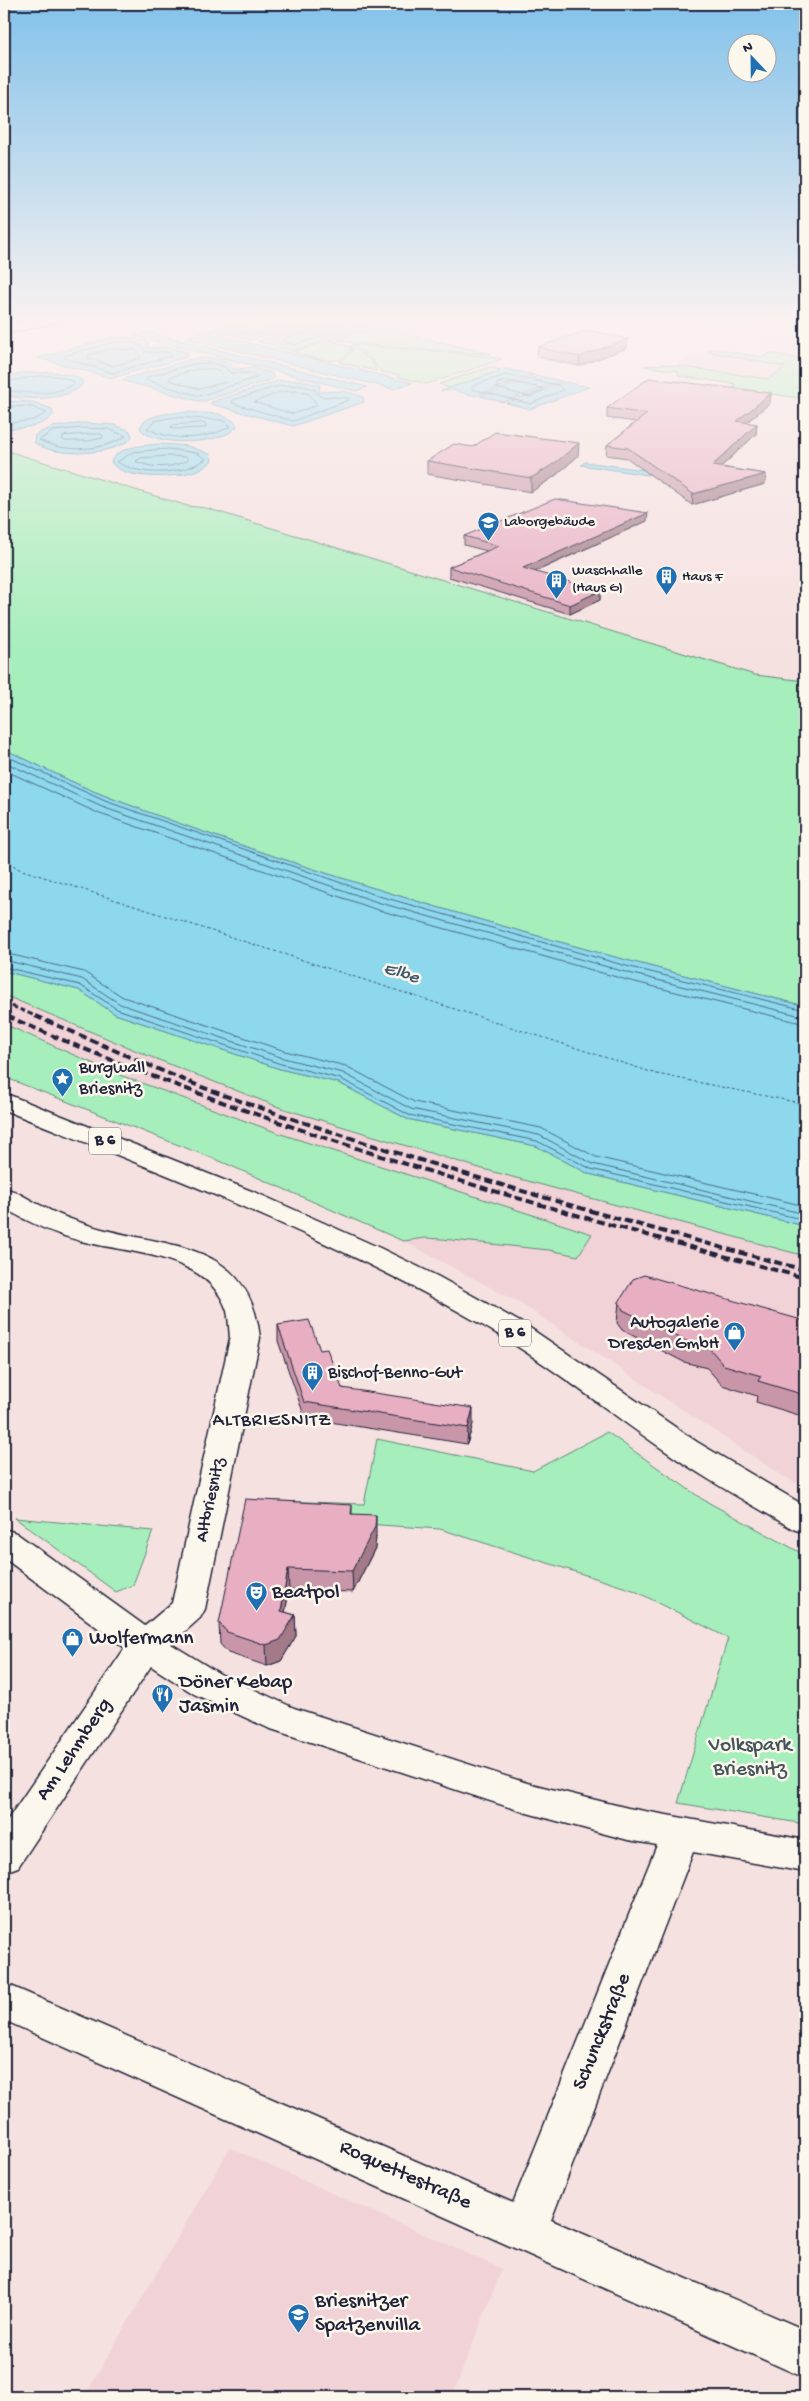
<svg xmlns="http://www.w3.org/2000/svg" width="809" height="2401" font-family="'Gochi Hand',sans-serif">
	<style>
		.built { fill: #f1d2d7 }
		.green { fill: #a6eebb; stroke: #64887b }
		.water { fill: #8dd8ed; stroke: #628fa6 }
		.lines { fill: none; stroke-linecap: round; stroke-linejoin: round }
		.shore { stroke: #4d6b82; stroke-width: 1 }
		.ferry { stroke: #425970; stroke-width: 1; stroke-dasharray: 3 2.5; stroke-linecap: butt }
		.minor-casing { stroke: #22223b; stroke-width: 3 }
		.major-casing { stroke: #22223b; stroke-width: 3 }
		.highway-casing { stroke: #22223b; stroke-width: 3 }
		.minor { fill: #fbf7ec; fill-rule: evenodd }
		.major { fill: #fbf7ec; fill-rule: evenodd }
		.highway { fill: #fbf7ec; fill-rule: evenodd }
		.rail-far1 { stroke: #22223b; stroke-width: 3; stroke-dasharray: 5.5 3; stroke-linecap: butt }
		.rail { stroke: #22223b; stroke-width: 4; stroke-dasharray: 8 4; stroke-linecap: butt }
		.wall { fill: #c896a8; stroke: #22223b }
		.shaded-wall { fill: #a27a88; stroke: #22223b }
		.building { fill: #e8afc3; stroke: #22223b }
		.labels { text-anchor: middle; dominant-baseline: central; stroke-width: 5; stroke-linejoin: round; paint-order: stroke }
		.far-poi-label { font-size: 15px; fill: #22223b; stroke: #fbf7ec; text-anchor: start }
		.shield { fill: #fbf7ec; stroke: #636270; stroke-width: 1 }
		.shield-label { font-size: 16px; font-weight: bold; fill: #22223b }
		.poi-label { font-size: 18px; fill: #22223b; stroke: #fbf7ec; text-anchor: start }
		.street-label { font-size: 18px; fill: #22223b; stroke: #fbf7ec }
		.water-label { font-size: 19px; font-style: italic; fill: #425970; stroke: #fbf7ec }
		.neighbourhood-label { font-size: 19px; letter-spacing: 1px; fill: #22223b; stroke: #fbf7ec }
		.near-poi-label { font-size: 21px; fill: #22223b; stroke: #fbf7ec; text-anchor: start }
		.near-park-label { font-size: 21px; fill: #43555b; stroke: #fbf7ec }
		.near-street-label { font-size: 21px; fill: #22223b; stroke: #fbf7ec }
	</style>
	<rect width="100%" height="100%" fill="#f5e1e0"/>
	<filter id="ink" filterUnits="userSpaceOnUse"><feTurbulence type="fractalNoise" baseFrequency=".02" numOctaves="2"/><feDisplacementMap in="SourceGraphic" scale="10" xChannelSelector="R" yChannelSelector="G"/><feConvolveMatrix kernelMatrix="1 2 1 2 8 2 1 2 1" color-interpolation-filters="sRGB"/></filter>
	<g filter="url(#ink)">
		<g class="built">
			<polygon points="633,317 805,317 805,354 694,332"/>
			<polygon points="707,351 785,366 769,379 676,366 688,357"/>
			<polygon points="4,995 151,1057 281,1108 483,1169 805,1256 805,1487 783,1476 520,1303 403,1241 425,1238 442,1239 549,1250 577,1256 591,1234 281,1134 117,1074 4,1024"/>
			<polygon points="230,2148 502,2269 452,2397 84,2397"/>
		</g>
		<g class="green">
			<polygon points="373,328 388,330 491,354 387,347 337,340"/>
			<path d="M330 340 350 347C349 371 309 356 296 353L299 352 296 351Z"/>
			<path d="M352 344C402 351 452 350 502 359L443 379H436L437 381 427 384 398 377 400 375 381 372 369 356Z"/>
			<polygon points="350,345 373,362 376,371 339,362 352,351"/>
			<polygon points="713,349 762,357 770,353 805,360 805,399 734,388 735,384 679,376 678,371 644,366 663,364 769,379 785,367 707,351"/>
			<polygon points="490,367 501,370 449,388 439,384"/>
			<path d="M4 450 188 506 206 508 755 675 805 681V1006C570 947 335 884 108 797 72 783 38 765 4 749Z"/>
			<polygon points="4,971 79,990 115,1014 280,1069 339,1083 407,1119 536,1146 589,1174 805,1226 805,1256 483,1169 281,1108 151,1057 4,995"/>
			<polygon points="4,1024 117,1074 281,1134 592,1234 578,1256 549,1250 442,1239 425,1238 403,1241 222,1162 4,1077"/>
			<polygon points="607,1432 702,1499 805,1555 805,1824 678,1803 728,1638 633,1590 440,1529 245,1516 248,1500 364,1504 377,1439 533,1471"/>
			<polygon points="15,1518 153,1531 133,1585 116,1592"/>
		</g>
		<g class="water">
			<polygon points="255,317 324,317 366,327 362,330 293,351 257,341 327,320 322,318 251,340 215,331 209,333 412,383 393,389 185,338"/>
			<polygon points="147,332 367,387 356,391 135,336"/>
			<polygon points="130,337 148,342 148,348 168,347 187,352 187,357 112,378 38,358 110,338"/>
			<polygon points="212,358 231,363 231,369 253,368 272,373 273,379 205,401 198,401 124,381 124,379 192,359"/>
			<polygon points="506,369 534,375 475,396 452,390 441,391"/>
			<path d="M52 372 72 375 81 379 83 384C66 402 26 400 4 395V377L23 373Z"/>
			<polygon points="538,376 562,381 503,402 480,396"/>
			<polygon points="299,380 320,385 319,392 342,391 362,396 364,402 293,426 211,404 211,402 278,381"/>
			<polygon points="565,382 589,387 530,409 506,403"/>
			<path d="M4 401 33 402 52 409 53 415C42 428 20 428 4 429Z"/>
			<path d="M187 412 219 414 234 421 237 426C225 445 152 448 140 428 145 413 174 413 187 412Z"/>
			<path d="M83 423 115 425 130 431 132 437C117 456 51 458 34 442L35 435 52 427Z"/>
			<path d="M161 444 188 446 210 454 212 460C200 480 123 483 111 462 117 446 146 445 161 444Z"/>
			<polygon points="585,462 652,471 648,475 581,465"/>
			<path d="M4 749C38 765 72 783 108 797 335 884 570 947 805 1006V1226L589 1174 536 1146 407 1119 339 1083 280 1069 115 1014 79 990 4 971Z"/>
		</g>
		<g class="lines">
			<g class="shore">
				<polyline points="252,317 250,323 238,327 237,331 251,335 310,317"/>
				<polygon points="332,323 342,326 343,330 294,345 283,342 284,339"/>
				<polygon points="129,342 142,346 147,352 168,352 171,356 113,373 64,358 66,355 111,343"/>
				<polygon points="112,349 136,350 141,358 113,366 88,358 89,355"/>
				<polygon points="211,363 225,367 230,373 252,373 258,377 199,396 146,380 147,377 193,364"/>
				<polygon points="211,369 220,372 226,382 199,389 169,380 170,377 194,370"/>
				<polygon points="506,375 558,385 563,390 530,404 472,389 473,386"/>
				<polygon points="506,381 542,388 543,391 530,397 496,388 497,384"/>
				<path d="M4 382C26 379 55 369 75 383 55 397 27 393 4 390"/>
				<polygon points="298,385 314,389 319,396 348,398 349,400 293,421 232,403 233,400 279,386"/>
				<polygon points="298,391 309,394 317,405 293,414 254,402 280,392"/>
				<polyline points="4,406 32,407 47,413 33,420 4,424"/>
				<path d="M175 417 222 420 231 426C208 440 170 442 147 428L155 421Z"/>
				<polygon points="201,423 206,424 206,428 173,429 171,427 173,425"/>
				<path d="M83 428 108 429 126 436C103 451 64 453 39 440L53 431Z"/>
				<polygon points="90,434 102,434 103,438 88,441 64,441 62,439 64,436"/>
				<path d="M168 449 197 453 206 459C182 475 142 477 117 462L133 452Z"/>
				<path d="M168 456 186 457 188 460C173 468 151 469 136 461L141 458Z"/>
				<polyline points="4,755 105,801 379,896 630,967 805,1010"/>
				<polyline points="4,762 102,807 377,902 629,973 805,1017"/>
				<polyline points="4,770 100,814 375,909 627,980 805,1024"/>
				<polyline points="4,953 84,972 123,997 285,1051 346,1066 414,1102 541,1128 596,1157 805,1206"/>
				<polyline points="4,960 82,979 120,1004 283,1058 343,1073 411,1109 539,1135 593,1164 805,1214"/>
				<polyline points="4,967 80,985 117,1009 281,1064 341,1079 409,1115 537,1141 591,1169 805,1220"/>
			</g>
			<polyline class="ferry" points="4,859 19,869 657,1074 805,1104"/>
			<defs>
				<path id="minor" d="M4 1188C18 1191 29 1200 42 1206 56 1214 72 1220 88 1225 161 1249 249 1236 260 1338L205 1609 200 1618 171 1644 220 1674 294 1708 527 1783 628 1808 805 1840V1872L693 1852 551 2220 805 2330V2378L4 2020V1983L513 2203 657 1845 628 1840 527 1813 268 1728 194 1694 151 1666 18 1867 4 1872V1825L125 1648 4 1558V1529L16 1533 145 1626 172 1603 230 1338C229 1329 229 1320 227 1311 208 1253 130 1254 81 1241 54 1234 28 1222 4 1208Z"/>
				<path id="major" d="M4 1093 259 1194 380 1248 439 1277 527 1326 697 1442 805 1506V1533L793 1529C753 1505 712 1483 674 1457 608 1412 546 1361 477 1322 327 1235 164 1174 4 1110Z"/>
				<polygon id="highway" points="45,317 67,317 65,320 4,334 4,326"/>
			</defs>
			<use href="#minor" class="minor-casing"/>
			<use href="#major" class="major-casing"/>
			<use href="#highway" class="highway-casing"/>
			<use href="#minor" class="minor"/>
			<use href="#major" class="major"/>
			<use href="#highway" class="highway"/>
			<g class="rail-far1">
				<polyline points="4,1003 38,1017"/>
				<polyline points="4,1015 9,1017"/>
			</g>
			<g class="rail">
				<path d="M7 1016C265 1130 533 1205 805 1278"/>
				<path d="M35 1016C98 1042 160 1072 223 1095 414 1162 610 1218 805 1270"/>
			</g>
		</g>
		<g class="wall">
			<polygon points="538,347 627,348 579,366 537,357"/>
			<polygon points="771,393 770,403 746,423 757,424 756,434 721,467 766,474 765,484 692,505 627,458 606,455 607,445 636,422 607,418 607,408"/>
			<polygon points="473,447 578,456 555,476 531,492 427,474 427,461"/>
			<polygon points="647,521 535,572 600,591 600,600 570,614 449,577 449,567 487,551 464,545 464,536"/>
			<polygon points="619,1302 805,1321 805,1417 756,1402 757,1396 722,1385 707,1368 684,1362 622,1330 617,1323"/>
			<polygon points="278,1325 320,1350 342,1388 473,1424 467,1444 305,1418 278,1341"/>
			<polygon points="352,1505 352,1514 376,1536 375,1548 353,1592 289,1590 285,1612 295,1615 296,1636 281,1661 267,1666 228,1653 220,1644 219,1623"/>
		</g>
		<g class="shaded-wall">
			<polygon points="628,339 627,348 579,366 579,357"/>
			<polygon points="771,393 770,403 736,431 737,421"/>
			<polygon points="757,424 756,434 711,476 712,466"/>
			<polygon points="579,443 578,456 555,476 531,492 531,478"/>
			<polygon points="766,474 765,484 692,505 693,494"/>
			<polygon points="648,513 647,521 523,577 523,568"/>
			<polygon points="600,591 600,600 570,614 570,605"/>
			<polygon points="473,1408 473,1424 467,1444 468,1428"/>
			<polygon points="376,1515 376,1536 375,1548 353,1592 352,1571"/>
			<polygon points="288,1569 289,1590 282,1632 281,1611"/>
			<polygon points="295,1615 296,1636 281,1661 267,1666 266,1645"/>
		</g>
		<g class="building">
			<polygon points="587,330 628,339 579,357 538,347"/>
			<polygon points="649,378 771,393 737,421 757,424 712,466 766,474 693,494 628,448 607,445 647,414 607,408"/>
			<polygon points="495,432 579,443 555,463 531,478 427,461 454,444 473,447"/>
			<polygon points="555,499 648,513 523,568 600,591 570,605 449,567 499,546 464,536"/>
			<polygon points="644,1275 805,1321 805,1395 758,1381 761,1376 724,1365 709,1348 686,1341 623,1310 619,1302 633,1279"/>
			<polygon points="309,1320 320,1350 327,1349 342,1388 473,1408 468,1428 304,1402 278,1325"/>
			<polygon points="245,1499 352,1505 351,1514 376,1515 375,1527 352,1571 288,1569 281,1611 295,1615 280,1640 266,1645 227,1632 219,1623"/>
		</g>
	</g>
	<linearGradient id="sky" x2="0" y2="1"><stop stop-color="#83c2ea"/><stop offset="0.49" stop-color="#faf2f1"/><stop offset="1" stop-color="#faf2f1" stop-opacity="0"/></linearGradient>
	<rect width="809" height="653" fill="url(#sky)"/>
	<defs>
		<symbol id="university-pin" viewBox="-11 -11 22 30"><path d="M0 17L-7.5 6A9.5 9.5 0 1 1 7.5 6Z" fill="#1f6fb2" stroke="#fbf7ec"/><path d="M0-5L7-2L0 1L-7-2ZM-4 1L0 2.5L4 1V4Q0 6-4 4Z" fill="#fff"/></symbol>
		<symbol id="building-pin" viewBox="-11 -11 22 30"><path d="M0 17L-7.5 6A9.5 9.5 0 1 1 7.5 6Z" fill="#1f6fb2" stroke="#fbf7ec"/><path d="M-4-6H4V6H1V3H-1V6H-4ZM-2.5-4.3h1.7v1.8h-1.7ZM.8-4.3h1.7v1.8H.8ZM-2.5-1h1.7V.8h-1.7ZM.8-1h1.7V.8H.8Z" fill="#fff"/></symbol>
		<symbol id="sight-pin" viewBox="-11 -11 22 30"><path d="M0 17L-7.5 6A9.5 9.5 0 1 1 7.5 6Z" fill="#1f6fb2" stroke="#fbf7ec"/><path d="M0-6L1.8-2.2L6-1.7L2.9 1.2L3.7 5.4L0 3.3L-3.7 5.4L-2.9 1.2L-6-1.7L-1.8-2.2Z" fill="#fff"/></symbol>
		<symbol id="shop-pin" viewBox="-11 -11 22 30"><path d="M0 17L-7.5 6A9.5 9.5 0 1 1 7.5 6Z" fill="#1f6fb2" stroke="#fbf7ec"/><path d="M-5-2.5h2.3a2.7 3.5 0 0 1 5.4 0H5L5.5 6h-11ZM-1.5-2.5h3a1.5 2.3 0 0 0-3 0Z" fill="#fff"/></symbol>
		<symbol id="theatre-pin" viewBox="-11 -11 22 30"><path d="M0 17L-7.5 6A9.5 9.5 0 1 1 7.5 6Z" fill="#1f6fb2" stroke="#fbf7ec"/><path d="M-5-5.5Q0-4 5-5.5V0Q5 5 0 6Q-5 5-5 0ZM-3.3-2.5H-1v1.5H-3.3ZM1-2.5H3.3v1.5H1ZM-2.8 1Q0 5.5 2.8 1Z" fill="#fff"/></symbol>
		<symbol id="restaurant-pin" viewBox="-11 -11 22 30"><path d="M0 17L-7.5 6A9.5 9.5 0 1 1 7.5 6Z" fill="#1f6fb2" stroke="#fbf7ec"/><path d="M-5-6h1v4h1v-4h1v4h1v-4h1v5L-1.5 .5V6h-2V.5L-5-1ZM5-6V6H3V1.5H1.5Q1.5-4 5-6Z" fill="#fff"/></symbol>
		<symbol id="school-pin" viewBox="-11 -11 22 30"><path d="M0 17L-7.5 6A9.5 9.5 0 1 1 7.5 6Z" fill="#1f6fb2" stroke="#fbf7ec"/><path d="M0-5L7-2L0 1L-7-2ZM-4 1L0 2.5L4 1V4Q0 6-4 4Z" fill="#fff"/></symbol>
	</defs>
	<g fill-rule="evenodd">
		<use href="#university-pin" x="476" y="510" width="25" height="34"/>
		<use href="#building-pin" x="654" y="564" width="25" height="34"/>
		<use href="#building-pin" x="544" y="568" width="25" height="34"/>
		<use href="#sight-pin" x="50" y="1066" width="25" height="34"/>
		<use href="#shop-pin" x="722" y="1320" width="25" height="34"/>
		<use href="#building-pin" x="300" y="1360" width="25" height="34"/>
		<use href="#theatre-pin" x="244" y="1580" width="25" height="34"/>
		<use href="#shop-pin" x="60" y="1626" width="25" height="34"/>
		<use href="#restaurant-pin" x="150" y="1682" width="25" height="34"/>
		<use href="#school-pin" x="286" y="2302" width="25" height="34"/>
	</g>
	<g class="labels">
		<g class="far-poi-label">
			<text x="504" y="522">Laborgebäude</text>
			<text x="572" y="571">Waschhalle<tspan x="572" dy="17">(Haus G)</tspan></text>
			<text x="682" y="577">Haus F</text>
		</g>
		<g class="shield">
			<rect x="89" y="1127.5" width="32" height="27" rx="4"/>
			<rect x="499" y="1319.5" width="32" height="27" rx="4"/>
		</g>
		<g class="shield-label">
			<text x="105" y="1141">B 6</text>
			<text x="515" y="1333">B 6</text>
		</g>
		<g class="poi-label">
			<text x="79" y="1068">Burgwall<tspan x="79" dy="21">Briesnitz</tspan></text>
			<text x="719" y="1323" text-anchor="end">Autogalerie<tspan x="719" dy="21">Dresden GmbH</tspan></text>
			<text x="328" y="1373">Bischof-Benno-Gut</text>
		</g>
		<g class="street-label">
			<text transform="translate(211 1500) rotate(-78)">Altbriesnitz</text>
		</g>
		<g class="water-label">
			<text transform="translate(401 974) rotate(17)">Elbe</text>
		</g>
		<g class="neighbourhood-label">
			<text x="272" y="1421">ALTBRIESNITZ</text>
		</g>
		<g class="near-poi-label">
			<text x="272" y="1593">Beatpol</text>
			<text x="89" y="1639">Wolfermann</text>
			<text x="179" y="1683">Döner Kebap<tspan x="179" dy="24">Jasmin</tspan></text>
			<text x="315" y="2302">Briesnitzer<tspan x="315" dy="24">Spatzenvilla</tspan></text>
		</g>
		<g class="near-park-label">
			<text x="750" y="1746">Volkspark<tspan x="750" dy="24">Briesnitz</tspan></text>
		</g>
		<g class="near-street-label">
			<text transform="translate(75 1750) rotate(-56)">Am Lehmberg</text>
			<text transform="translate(603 2032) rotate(-68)">Schunckstraße</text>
			<text transform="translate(405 2176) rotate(24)">Roquettestraße</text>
		</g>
	</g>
	<rect width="809" height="2401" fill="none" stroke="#fbf7ec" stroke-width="20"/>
	<rect x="10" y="10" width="789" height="2381" fill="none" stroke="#22223b" stroke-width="2" filter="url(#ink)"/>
	<g transform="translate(752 58) rotate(338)"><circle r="24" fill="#fbf7ec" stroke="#a4a2a5"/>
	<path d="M0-4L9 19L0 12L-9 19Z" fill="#1f6fb2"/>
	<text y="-8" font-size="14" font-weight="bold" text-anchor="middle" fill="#22223b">N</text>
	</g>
</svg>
